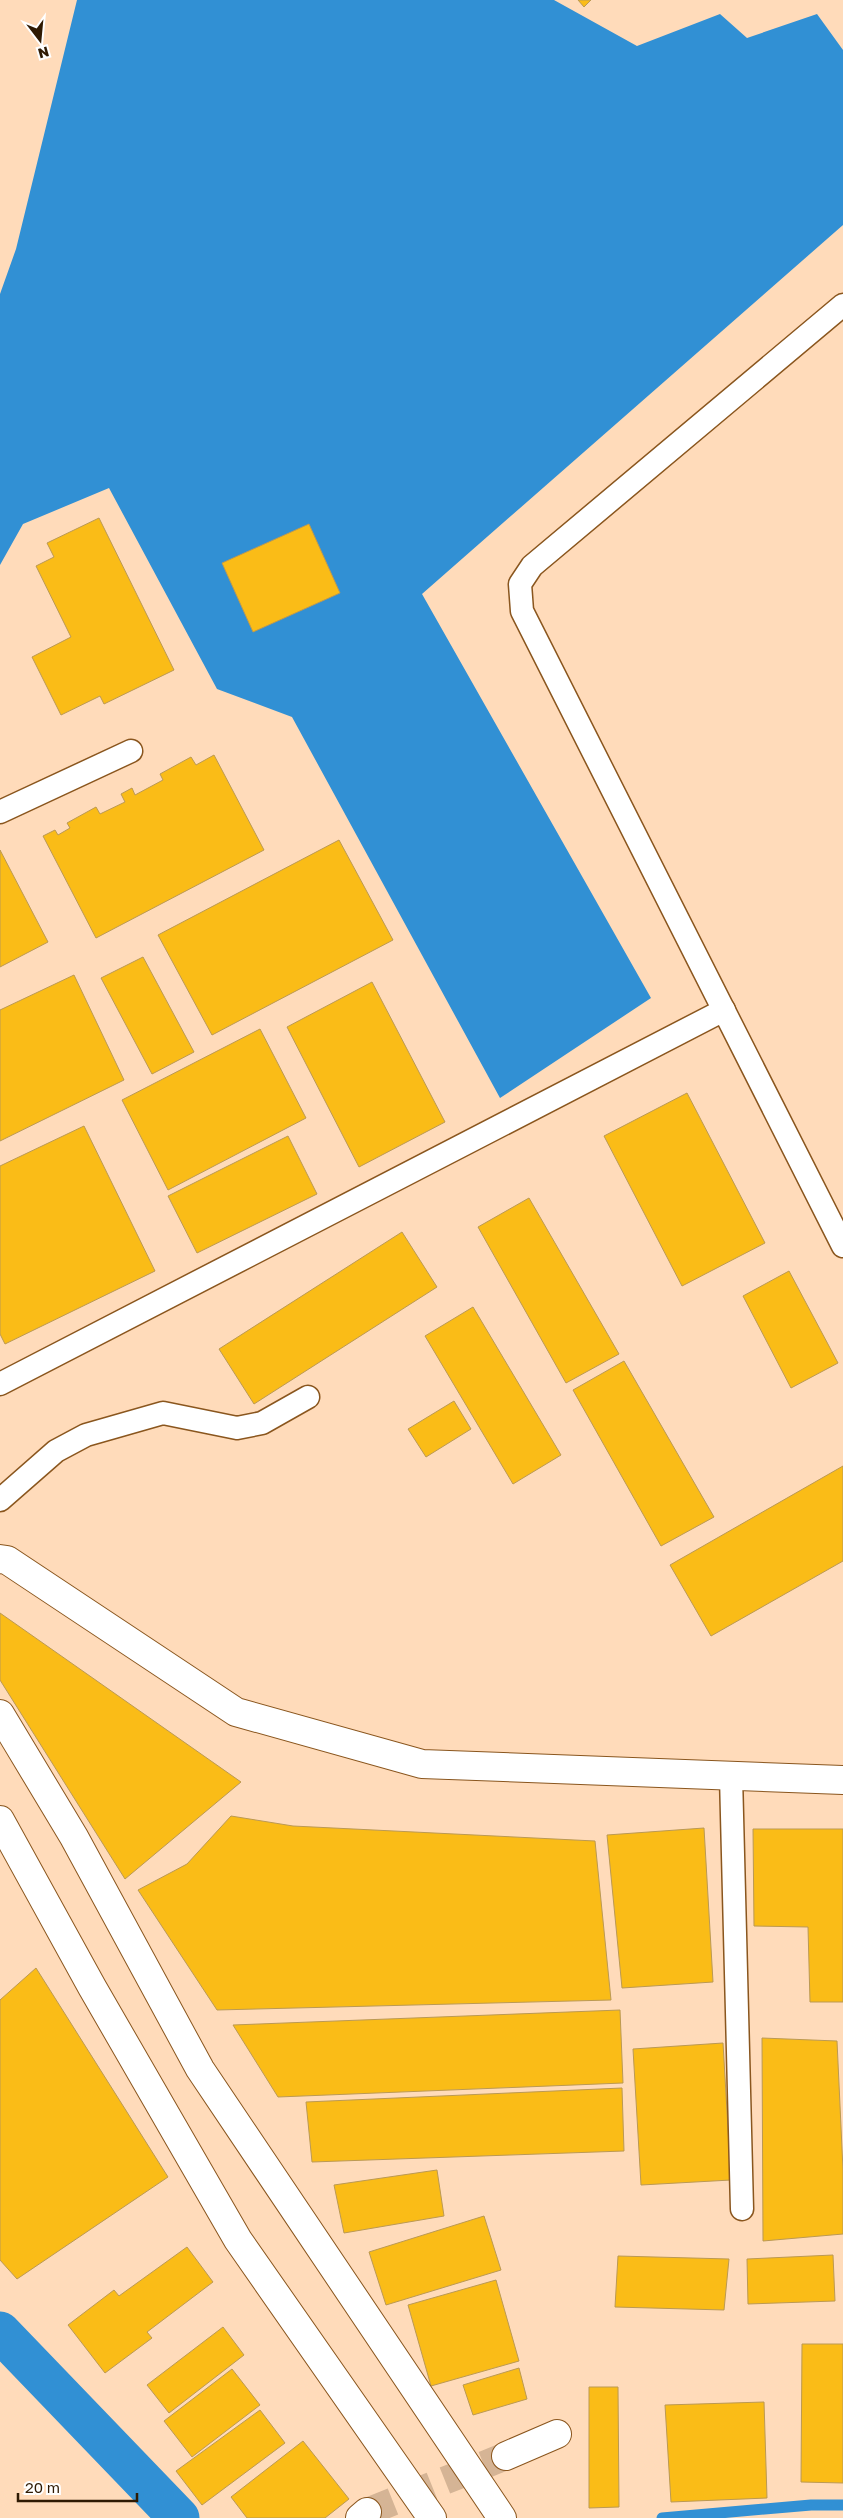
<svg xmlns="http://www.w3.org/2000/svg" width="843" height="2518" font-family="'Golos Text',sans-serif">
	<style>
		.water { fill: #3190d4 }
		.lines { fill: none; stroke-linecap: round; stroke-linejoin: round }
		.stream { stroke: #3190d4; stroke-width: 11 }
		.canal { stroke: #3190d4; stroke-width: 41 }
		.building { fill: #fabc17; stroke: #bb9953 }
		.minor-tunnel { stroke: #d5b495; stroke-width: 28; stroke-dasharray: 28 14; stroke-linecap: butt }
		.service-casing { stroke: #8a561e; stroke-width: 25 }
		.minor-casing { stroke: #8a561e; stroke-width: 30 }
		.trunk-casing { stroke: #8a561e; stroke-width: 30 }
		.service { stroke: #fff; stroke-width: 22 }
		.minor { stroke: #fff; stroke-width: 28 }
		.trunk { stroke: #fff; stroke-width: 28 }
	</style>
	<rect width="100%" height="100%" fill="#ffdbba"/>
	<polygon class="water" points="77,0 554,0 637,46 720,14 747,38 817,14 843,50 843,225 422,594 651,998 500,1098 292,717 217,689 109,488 23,524 0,565 0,294 16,249"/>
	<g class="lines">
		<polyline class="stream" points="662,2518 811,2505 843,2505"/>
		<polyline class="canal" points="0,2332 179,2518"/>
	</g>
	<g class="building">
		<polygon points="578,0 591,0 584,7"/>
		<polygon points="99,518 174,670 104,704 100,696 61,715 32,657 71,637 36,566 54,557 47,543"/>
		<polygon points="309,524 340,593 253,632 222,563"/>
		<polygon points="214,755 264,850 96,938 43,836 55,830 58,835 70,828 67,823 96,807 100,814 125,802 121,794 132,788 135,795 163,780 160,774 191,757 196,765"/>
		<polygon points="339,840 393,940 212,1035 158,935"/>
		<polygon points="0,850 48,942 0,967"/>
		<polygon points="143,957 194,1052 152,1074 101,978"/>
		<polygon points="74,975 124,1080 0,1141 0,1010"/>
		<polygon points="372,982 445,1122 359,1167 287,1027"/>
		<polygon points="260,1029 306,1118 168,1190 122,1100"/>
		<polygon points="687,1093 765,1243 682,1286 604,1136"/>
		<polygon points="84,1126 155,1271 5,1344 0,1334 0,1166"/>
		<polygon points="288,1136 317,1194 197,1253 168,1196"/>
		<polygon points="529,1198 619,1354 566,1383 478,1227"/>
		<polygon points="402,1232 437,1287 254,1404 219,1349"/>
		<polygon points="789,1271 838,1363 791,1388 743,1296"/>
		<polygon points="473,1307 561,1455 513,1484 425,1336"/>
		<polygon points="624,1361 714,1517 661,1546 573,1390"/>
		<polygon points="454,1401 471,1429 426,1457 408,1429"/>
		<polygon points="843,1466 843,1561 711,1636 670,1565"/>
		<polygon points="0,1613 241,1782 125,1879 0,1680"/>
		<polygon points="231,1816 293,1826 595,1841 611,2000 217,2010 138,1890 187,1864"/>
		<polygon points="704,1828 713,1982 622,1988 607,1835"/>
		<polygon points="753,1829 843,1829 843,2002 810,2002 808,1927 754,1926"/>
		<polygon points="36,1968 168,2177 17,2279 0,2260 0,2000"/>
		<polygon points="620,2010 623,2083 278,2097 233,2025"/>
		<polygon points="762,2038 837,2041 843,2170 843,2234 763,2241"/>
		<polygon points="723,2043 731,2180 641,2185 633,2049"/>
		<polygon points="622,2088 624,2151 312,2162 306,2102"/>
		<polygon points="437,2170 444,2216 344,2233 334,2185"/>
		<polygon points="484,2216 501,2270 386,2305 369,2252"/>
		<polygon points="187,2247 213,2282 147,2332 152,2338 105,2373 68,2325 114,2290 119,2296"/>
		<polygon points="833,2255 835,2301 748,2304 747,2259"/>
		<polygon points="618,2256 729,2259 724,2310 615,2307"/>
		<polygon points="496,2280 519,2361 431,2386 408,2305"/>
		<polygon points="223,2327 244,2355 169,2413 147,2385"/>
		<polygon points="802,2344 843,2344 843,2483 801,2482"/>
		<polygon points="519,2368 527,2399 473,2415 463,2385"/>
		<polygon points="232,2369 260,2405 192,2457 164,2421"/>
		<polygon points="589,2387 618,2387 619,2507 589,2508"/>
		<polygon points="764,2402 767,2498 671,2502 665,2405"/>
		<polygon points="260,2410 285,2443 202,2505 176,2471"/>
		<polygon points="303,2441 349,2499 325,2518 247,2518 231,2497"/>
	</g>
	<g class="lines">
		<polyline class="minor-tunnel" points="367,2512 506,2456"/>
		<defs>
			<g id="service">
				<polyline points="843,305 532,566 520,584 522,611 843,1246"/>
				<polyline points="0,812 131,751"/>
				<polyline points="0,1384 724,1010"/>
				<polyline points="0,1500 56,1451 86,1435 163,1413 237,1428 262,1423 308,1397"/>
				<polyline points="731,1776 742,2209"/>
			</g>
			<g id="minor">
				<polyline points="0,1559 7,1560 236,1712 422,1764 843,1780"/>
				<polyline points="506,2456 557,2434"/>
				<polyline points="360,2518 367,2512"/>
			</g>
			<g id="trunk">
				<polyline points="0,1714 74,1837 200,2069 502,2518"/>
				<polyline points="0,1820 92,1987 238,2240 432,2518"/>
			</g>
		</defs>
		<use href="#service" class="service-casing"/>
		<use href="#minor" class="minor-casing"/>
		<use href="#trunk" class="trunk-casing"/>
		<use href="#service" class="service"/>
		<use href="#minor" class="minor"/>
		<use href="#trunk" class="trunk"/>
	</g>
	<g transform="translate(40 40) rotate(164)" stroke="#ffffff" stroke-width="4" paint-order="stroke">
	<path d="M0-4L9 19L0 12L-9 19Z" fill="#2f1a03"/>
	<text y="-8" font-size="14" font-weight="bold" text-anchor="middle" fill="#2f1a03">N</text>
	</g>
	<path d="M18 2493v8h119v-8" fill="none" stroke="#2f1a03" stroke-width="2.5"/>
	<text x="25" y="2493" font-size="15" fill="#2f1a03" stroke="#ffffff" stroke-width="4" paint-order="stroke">20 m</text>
</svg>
